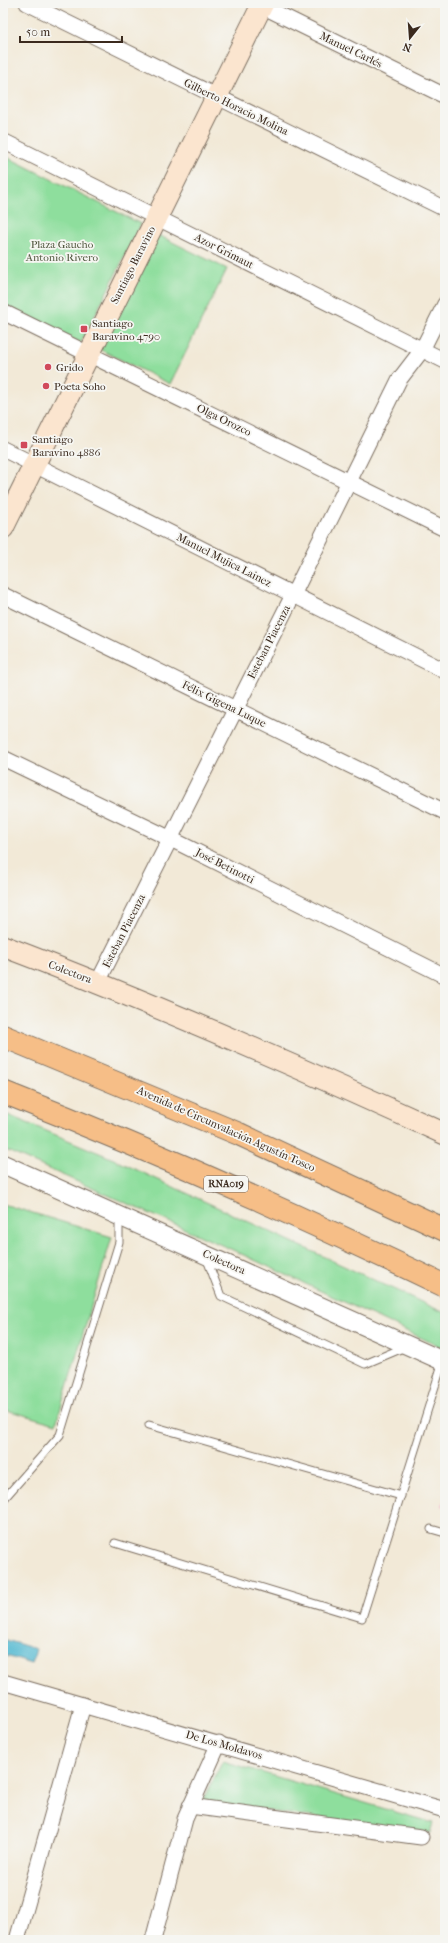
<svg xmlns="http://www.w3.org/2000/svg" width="448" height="1943" font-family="'IM FELL French Canon',serif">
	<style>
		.green { fill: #8ede9d; stroke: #64845e }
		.water { fill: #53b9d1; stroke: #477278 }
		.building { fill: #f1a8c5 }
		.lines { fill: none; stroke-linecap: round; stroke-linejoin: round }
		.service-casing { stroke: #7b6d5f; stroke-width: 9 }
		.minor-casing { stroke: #7b6d5f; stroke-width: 17 }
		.tertiary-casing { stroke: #7b6d5f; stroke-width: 20 }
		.secondary-casing { stroke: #7b6d5f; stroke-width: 23 }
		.motorway-casing { stroke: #7b6d5f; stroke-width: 24 }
		.service { stroke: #fff; stroke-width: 7 }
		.minor { stroke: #fff; stroke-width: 15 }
		.tertiary { stroke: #fff; stroke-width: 18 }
		.secondary { stroke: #fbe5cf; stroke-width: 21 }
		.motorway { stroke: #f6be87; stroke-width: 22 }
		.poi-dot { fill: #d1495b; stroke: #f6f6f2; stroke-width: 1.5 }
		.labels { text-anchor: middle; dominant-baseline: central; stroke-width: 3.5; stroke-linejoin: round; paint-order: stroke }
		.shield { fill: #f6f6f2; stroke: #73675e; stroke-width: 1 }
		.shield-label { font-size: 10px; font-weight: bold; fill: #3b2a1e }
		.street-label { font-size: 11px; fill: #3b2a1e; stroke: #f6f6f2 }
		.park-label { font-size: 11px; fill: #50573e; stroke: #f6f6f2 }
		.poi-label { font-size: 11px; fill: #3b2a1e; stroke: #f6f6f2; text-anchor: start }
	</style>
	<rect width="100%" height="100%" fill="#f6f6f2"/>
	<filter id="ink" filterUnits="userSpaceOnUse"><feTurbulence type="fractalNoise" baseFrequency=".025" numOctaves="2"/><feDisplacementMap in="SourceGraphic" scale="8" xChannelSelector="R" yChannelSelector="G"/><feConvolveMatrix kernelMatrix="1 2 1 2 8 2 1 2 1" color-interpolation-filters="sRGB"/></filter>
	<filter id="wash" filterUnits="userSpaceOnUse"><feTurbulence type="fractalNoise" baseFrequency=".012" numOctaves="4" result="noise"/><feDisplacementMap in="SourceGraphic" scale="16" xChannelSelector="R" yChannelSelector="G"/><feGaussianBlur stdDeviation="0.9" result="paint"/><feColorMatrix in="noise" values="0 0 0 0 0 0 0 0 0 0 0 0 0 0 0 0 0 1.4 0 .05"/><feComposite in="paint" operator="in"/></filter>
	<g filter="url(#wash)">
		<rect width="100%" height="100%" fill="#f2e9d7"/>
		<g class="green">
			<polygon points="3,155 141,224 81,343 3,304"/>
			<polygon points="156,234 227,269 170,384 99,349"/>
			<polygon points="3,1113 109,1157 445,1313 445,1349 235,1251 3,1149"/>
			<polygon points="3,1204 112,1237 56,1424 3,1409"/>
			<polygon points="223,1761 433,1823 430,1833 202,1802"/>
		</g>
		<polygon class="water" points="3,1639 36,1649 32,1664 3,1655"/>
		<g id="blocks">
			<polygon class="building" points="445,1496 445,1507 442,1506"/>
		</g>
	</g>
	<g filter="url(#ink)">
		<use href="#blocks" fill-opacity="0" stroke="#7b6d5f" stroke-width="1"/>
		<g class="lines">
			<defs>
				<g id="service">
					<polyline points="206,1257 221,1296 365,1364 405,1347"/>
					<polyline points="149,1425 401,1496"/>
					<polyline points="3,1500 60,1435 119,1242 119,1218"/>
					<polyline points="431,1529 445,1533"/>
					<polyline points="115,1543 362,1618 443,1361"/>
				</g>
				<g id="minor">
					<polyline points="27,3 445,209"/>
					<polyline points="256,3 445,96"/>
					<polyline points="3,141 445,361"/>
					<polyline points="3,312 445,529"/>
					<polyline points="3,449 445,671"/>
					<polyline points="3,595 445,812"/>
					<polyline points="3,758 171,839 445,976"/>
					<polyline points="98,982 293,595 399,380 422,350 445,304"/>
					<polyline points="3,1682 445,1810"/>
					<polyline points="190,1806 421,1837"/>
					<polyline points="17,1940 83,1705"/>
					<polyline points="153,1940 185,1819 219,1743"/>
				</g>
				<polyline id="tertiary" points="3,1164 445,1362"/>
				<g id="secondary">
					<polyline points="3,528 263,3"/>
					<path d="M3 946C153 1003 299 1067 445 1134"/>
				</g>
				<g id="motorway">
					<polyline points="3,1036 239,1134 445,1230"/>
					<path d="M3 1092C153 1151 300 1216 445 1286"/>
				</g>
			</defs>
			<use href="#service" class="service-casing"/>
			<use href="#minor" class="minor-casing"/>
			<use href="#tertiary" class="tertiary-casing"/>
			<use href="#secondary" class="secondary-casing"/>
			<use href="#motorway" class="motorway-casing"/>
			<use href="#service" class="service"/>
			<use href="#minor" class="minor"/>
			<use href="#tertiary" class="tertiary"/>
			<use href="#secondary" class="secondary"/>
			<use href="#motorway" class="motorway"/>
		</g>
	</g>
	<g class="poi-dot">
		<rect x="80" y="325" width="8" height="8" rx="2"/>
		<circle cx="48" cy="367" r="4"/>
		<circle cx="46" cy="386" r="4"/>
		<rect x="20" y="441" width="8" height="8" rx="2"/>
	</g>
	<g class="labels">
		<rect class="shield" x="204" y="1176" width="44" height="16" rx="3"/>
		<g class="shield-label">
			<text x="226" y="1184">RNA019</text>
		</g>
		<g class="street-label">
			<text transform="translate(351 50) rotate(26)">Manuel Carlés</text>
			<text transform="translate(236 107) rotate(26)">Gilberto Horacio Molina</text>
			<text transform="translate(224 251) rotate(27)">Azor Grimaut</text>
			<text transform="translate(133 265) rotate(-63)">Santiago Baravino</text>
			<text transform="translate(224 420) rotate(26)">Olga Orozco</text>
			<text transform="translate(224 560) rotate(27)">Manuel Mujica Lainez</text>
			<text transform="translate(269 642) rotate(-63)">Esteban Piacenza</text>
			<text transform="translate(224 704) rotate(26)">Félix Gigena Luque</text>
			<text transform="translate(225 866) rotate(27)">José Betinotti</text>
			<text transform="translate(124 931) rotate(-63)">Esteban Piacenza</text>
			<text transform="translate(70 972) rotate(21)">Colectora</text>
			<text transform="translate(226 1129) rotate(24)">Avenida de Circunvalación Agustín Tosco</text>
			<text transform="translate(224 1262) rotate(24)">Colectora</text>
			<text transform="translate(224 1745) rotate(16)">De Los Moldavos</text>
		</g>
		<g class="park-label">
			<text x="62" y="244">Plaza Gaucho<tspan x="62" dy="13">Antonio Rivero</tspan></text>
		</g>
		<g class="poi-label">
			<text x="92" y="323">Santiago<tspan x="92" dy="13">Baravino 4790</tspan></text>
			<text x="56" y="367">Grido</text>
			<text x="54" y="386">Poeta Soho</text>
			<text x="32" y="439">Santiago<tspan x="32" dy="13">Baravino 4886</tspan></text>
		</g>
	</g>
	<rect width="448" height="1943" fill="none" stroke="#f6f6f2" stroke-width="16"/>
	<g transform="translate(410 38) rotate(197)" stroke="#f6f6f2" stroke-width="3" paint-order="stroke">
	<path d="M0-3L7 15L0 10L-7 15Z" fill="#3b2a1e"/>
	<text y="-6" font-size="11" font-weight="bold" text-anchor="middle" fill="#3b2a1e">N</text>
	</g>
	<path d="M20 36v6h102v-6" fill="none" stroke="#3b2a1e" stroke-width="2"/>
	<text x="26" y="36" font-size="12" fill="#3b2a1e" stroke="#f6f6f2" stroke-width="3" paint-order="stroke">50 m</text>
</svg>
